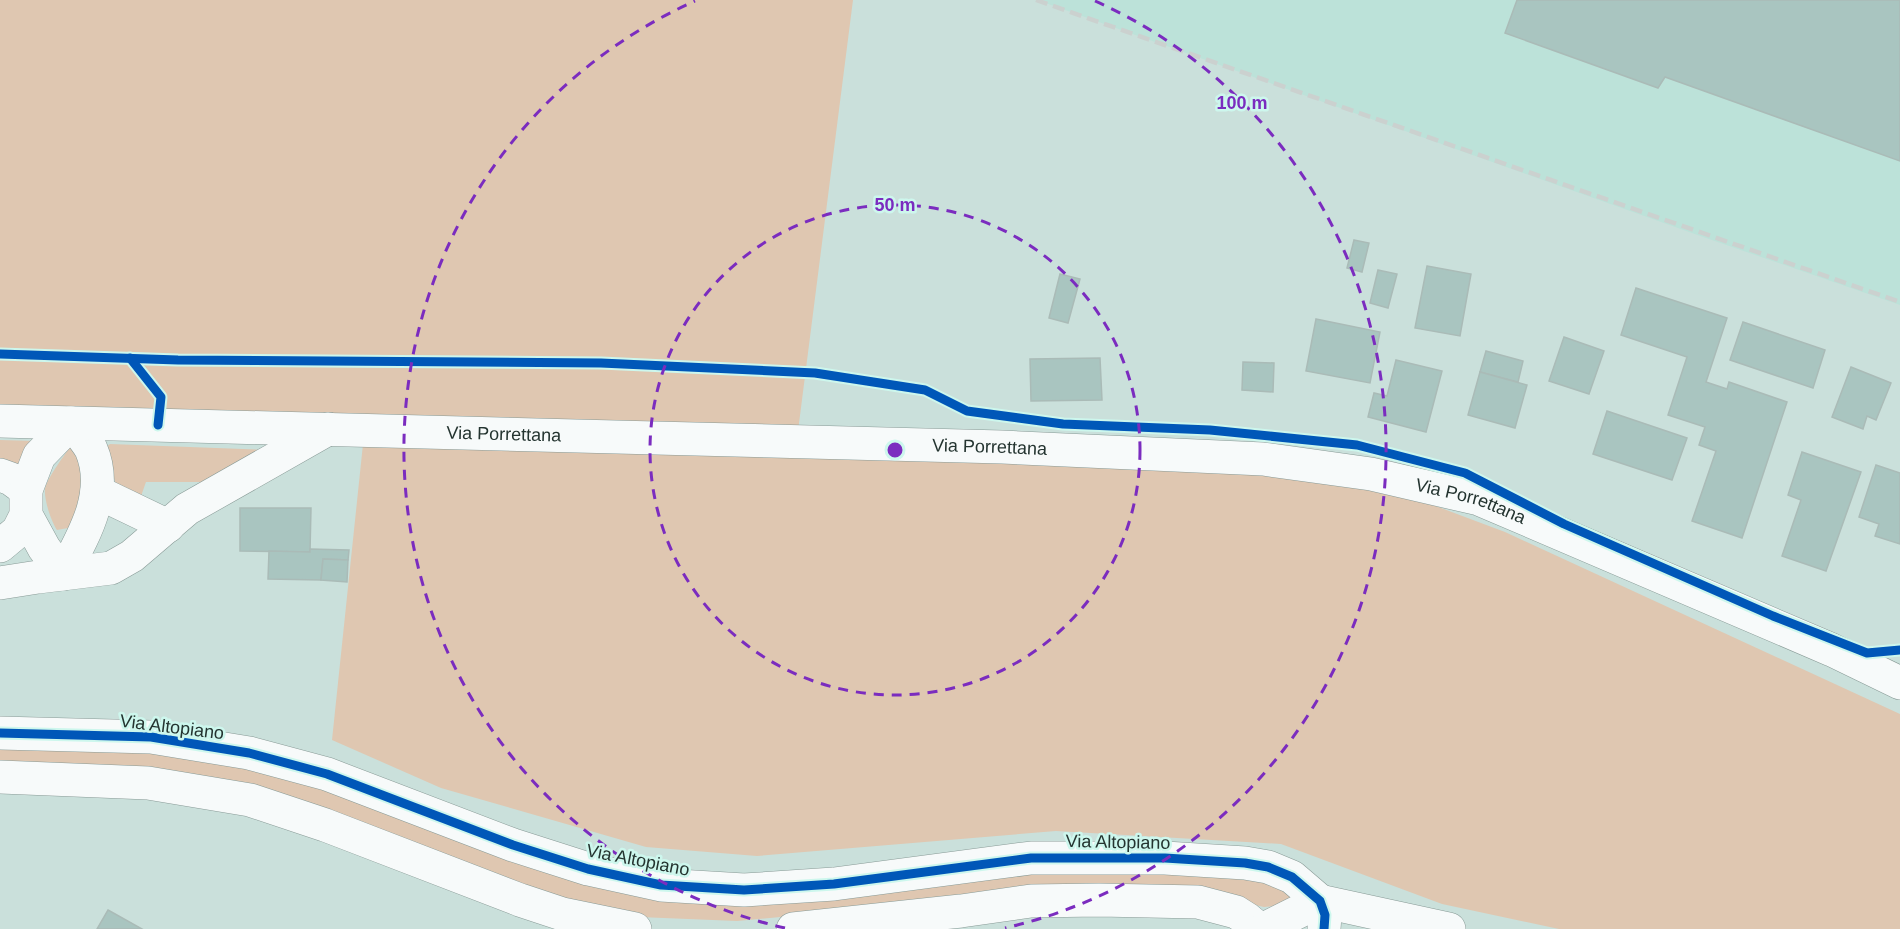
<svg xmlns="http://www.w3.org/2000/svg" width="1900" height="929" font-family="Arial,sans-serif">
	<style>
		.built { fill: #bce2d9 }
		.green { fill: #dfc7b1 }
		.building { fill: #a9c5c0; stroke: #aabbb7; stroke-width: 1.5 }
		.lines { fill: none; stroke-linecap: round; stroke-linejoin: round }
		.minor-casing { stroke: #889a96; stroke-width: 34 }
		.secondary-casing { stroke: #889a96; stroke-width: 34 }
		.minor { stroke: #f7fafa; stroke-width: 33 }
		.secondary { stroke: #f7fafa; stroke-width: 33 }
		.rail { stroke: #cbd1cf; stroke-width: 4.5; stroke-dasharray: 12 6; stroke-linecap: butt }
		.cycleway-casing { stroke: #cdf7ed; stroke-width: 13 }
		.cycleway { stroke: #0057b8; stroke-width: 9 }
		.ring { fill: none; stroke: #7b2cbf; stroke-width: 3; stroke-dasharray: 10 8 }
		.labels { text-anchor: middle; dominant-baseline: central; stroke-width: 5; stroke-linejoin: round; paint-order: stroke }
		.street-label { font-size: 18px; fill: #243430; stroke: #cdf7ed }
		.centre { fill: #7b2cbf; stroke: #cdf7ed; stroke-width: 3 }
		.ring-label { font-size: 18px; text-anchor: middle; font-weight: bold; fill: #7b2cbf; stroke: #cdf7ed; stroke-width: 5; stroke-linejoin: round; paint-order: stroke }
	</style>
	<rect width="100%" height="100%" fill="#cae0db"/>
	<polygon class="built" points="1037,0 1900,0 1900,305 1706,238"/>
	<g class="green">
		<polygon points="0,0 853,0 797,439 1313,460 1505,532 1900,714 1900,929 1559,929 1442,904 1281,844 1056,831 757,856 646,847 441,788 332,740 365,425 0,410"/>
		<polygon points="0,440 36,441 18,469 0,462"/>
		<path d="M73 443 84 458 82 507 68 528 57 530C51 521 44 500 45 489 47 478 66 453 73 443Z"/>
		<polygon points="110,444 270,450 210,482 146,482 140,499 116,485 105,448"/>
		<polygon points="0,744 152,751 300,778 609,884 910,885 1154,864 1260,880 1293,896 1285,905 1264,907 1187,890 1089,883 983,893 823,913 737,921 639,917 556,898 406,844 0,763"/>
	</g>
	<g class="building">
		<polygon points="1517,0 1900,0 1900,161 1665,77 1658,88 1505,33"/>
		<polygon points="1354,240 1369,243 1362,272 1347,268"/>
		<polygon points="1427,266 1471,274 1460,336 1415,328"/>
		<polygon points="1378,270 1397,274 1388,308 1370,303"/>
		<polygon points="1060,274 1080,279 1068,323 1049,318"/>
		<polygon points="1636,288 1727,318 1706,382 1727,389 1729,382 1787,402 1742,538 1692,521 1716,451 1699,445 1705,427 1668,415 1687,357 1621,335"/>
		<polygon points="1316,319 1380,332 1370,383 1306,371"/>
		<polygon points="1743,322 1825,350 1813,388 1730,360"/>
		<polygon points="1564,337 1604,351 1589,394 1549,381"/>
		<polygon points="1486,351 1523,361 1518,382 1480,372"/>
		<polygon points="1100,358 1102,400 1031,401 1030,359"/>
		<polygon points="1396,360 1442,371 1426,432 1368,417 1374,393 1387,396"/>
		<polygon points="1243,362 1274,363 1273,392 1242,390"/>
		<polygon points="1851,367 1891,383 1876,420 1867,416 1863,429 1832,417"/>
		<polygon points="1480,372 1527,385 1515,428 1468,415"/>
		<polygon points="1607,411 1687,438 1672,480 1593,454"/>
		<polygon points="1802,452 1861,472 1826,571 1782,556 1801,500 1788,495"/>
		<polygon points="1876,465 1900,473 1900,544 1875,536 1879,524 1859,517"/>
		<polygon points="240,508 311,508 310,552 240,551"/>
		<polygon points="310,549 349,550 348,560 323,559 321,580 268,579 269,551 310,552"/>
		<polygon points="323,559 348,560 347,582 321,580"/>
		<polygon points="108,910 142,929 97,929"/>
	</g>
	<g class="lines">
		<defs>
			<g id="minor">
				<polyline points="0,475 11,479 26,490"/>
				<polyline points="97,492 168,526"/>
				<path d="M0 546 18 531 26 515V490L39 456 71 423C78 431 86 440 91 449 110 493 83 537 63 574L44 548 26 515"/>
				<polyline points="0,583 38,577 111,568 132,556 187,509 328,429"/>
				<polyline points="0,733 151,737 249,753 327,774 513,845 588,869 661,885 744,890 834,884 1031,858 1165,858 1245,863 1268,867 1292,877 1320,901 1325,915 1324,929"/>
				<polyline points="0,777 148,783 250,800 325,825 520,900 562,914 635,929"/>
				<polyline points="793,929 961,911 1031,901 1099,900 1198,902 1236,912 1247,919 1259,929"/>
				<polyline points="1264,929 1320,901 1449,929"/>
			</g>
			<g id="secondary">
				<path id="s1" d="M0 421 1002 447 1263 459 1371 474 1479 499 1832 650 1900 683"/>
			</g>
		</defs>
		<use href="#minor" class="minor-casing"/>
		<use href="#secondary" class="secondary-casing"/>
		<use href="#minor" class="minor"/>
		<use href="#secondary" class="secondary"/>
		<polyline class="rail" points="1036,0 1900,302"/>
		<defs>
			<g id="cycleway">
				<polyline points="0,354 178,360 601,363 815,373 925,390 967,411 1063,424 1210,430 1357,445 1465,473 1564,524 1773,616 1867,653 1900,650"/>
				<polyline points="130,358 161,397 158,425"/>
				<polyline points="0,733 151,737 249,753 327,774 513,845 588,869 661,885 744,890 834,884 1031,858 1165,858 1245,863 1268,867 1292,877 1320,901 1325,915 1324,929"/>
			</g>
		</defs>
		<use href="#cycleway" class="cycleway-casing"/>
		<use href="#cycleway" class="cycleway"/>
	</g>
	<g class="ring">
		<circle cx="895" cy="450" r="245"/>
		<path d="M785 928A491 491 0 0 1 695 1M1095 1A491 491 0 0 1 1005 928"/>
	</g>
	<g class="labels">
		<g class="street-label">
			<text stroke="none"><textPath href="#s1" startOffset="504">Via Porrettana</textPath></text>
			<text stroke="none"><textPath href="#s1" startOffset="990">Via Porrettana</textPath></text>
			<text stroke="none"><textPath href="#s1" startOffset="1476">Via Porrettana</textPath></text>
			<text transform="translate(172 727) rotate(7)">Via Altopiano</text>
			<text transform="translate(1118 842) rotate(1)">Via Altopiano</text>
			<text transform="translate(638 860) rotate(11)">Via Altopiano</text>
		</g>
	</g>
	<circle cx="895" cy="450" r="9" class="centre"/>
	<g class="ring-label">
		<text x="1242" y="109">100 m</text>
		<text x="895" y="211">50 m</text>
	</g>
</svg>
